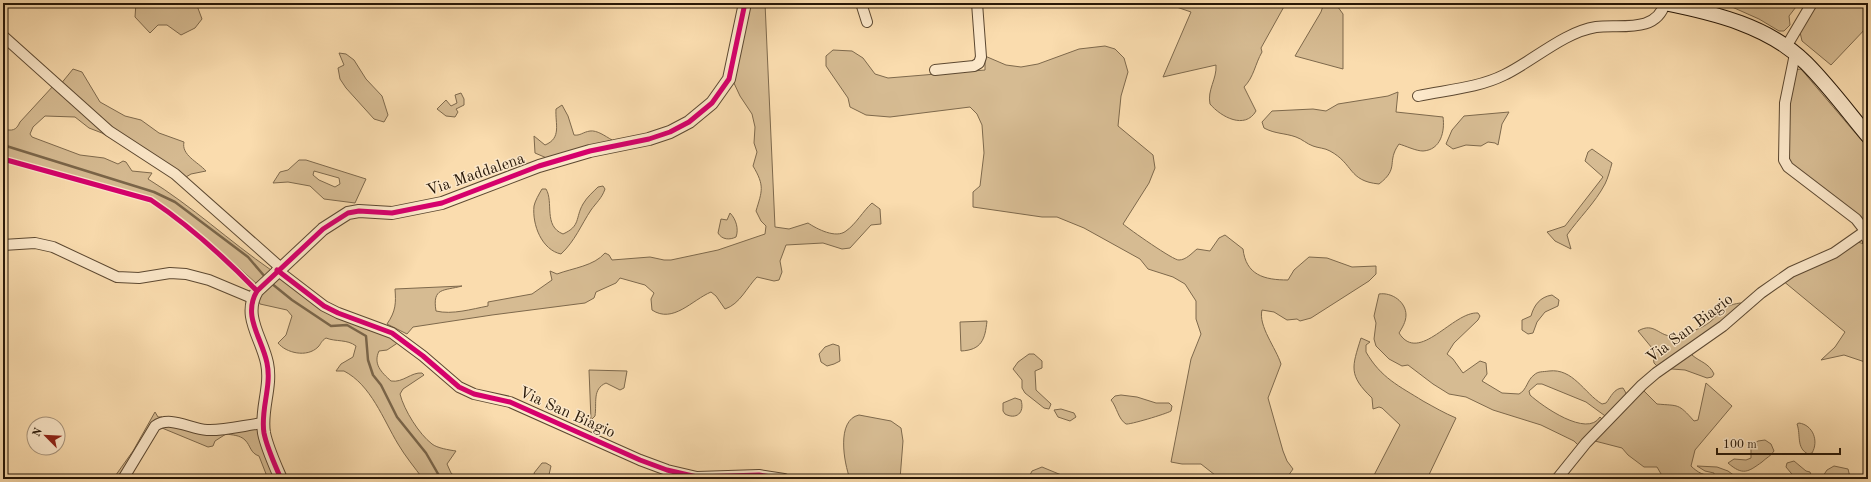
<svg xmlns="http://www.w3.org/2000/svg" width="1871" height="482" font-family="'Old Standard TT',serif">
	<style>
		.green { fill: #d6bb92; stroke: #7e694c; fill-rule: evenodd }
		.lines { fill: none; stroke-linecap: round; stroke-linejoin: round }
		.stream { stroke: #7a6549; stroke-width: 2.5 }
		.minor-casing { stroke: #5c4831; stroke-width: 12 }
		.tertiary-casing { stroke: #5c4831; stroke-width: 14 }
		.secondary-casing { stroke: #271707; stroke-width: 16 }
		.minor { stroke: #fce8ca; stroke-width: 10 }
		.tertiary { stroke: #fce8ca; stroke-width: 12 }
		.secondary { stroke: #fce8ca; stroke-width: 14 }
		.cycleway-casing { stroke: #fce8ca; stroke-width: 8 }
		.cycleway { stroke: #d6006c; stroke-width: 5 }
		.labels { text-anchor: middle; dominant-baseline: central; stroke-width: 3; stroke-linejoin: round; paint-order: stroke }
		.street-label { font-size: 16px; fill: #271707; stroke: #fce8ca }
	</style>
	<rect width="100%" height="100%" fill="#fadcae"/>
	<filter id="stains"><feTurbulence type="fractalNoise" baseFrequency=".005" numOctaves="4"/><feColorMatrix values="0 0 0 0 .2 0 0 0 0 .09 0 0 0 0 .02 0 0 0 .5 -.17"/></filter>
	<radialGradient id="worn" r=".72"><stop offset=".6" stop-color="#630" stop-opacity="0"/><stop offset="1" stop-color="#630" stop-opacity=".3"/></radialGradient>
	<g class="green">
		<polygon points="136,3 196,3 202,19 195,28 181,35 167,25 158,25 150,33 135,17"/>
		<path d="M746 3H765L775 227 789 229 808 223C817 229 836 239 846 231 856 224 863 211 872 203L880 209 881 224 871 225 850 248 842 249 823 243 786 245 780 261 782 272 779 280 774 281 757 277C747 287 740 304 725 309L716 296 711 292C692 300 673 324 652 310L651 299 654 293 645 285 620 278 616 283 596 292 594 298 585 303 492 315 413 327 407 334 387 324C396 311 396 303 395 289L462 286C444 291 432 287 436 311 452 315 472 309 488 306V302L532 294 552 280 550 271 557 274C573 268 594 266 605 253L609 255 612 260 650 257 664 260H671L718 250 765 234 766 226 761 221 756 211C762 191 765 186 753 166L757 152 754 143 755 127 752 114 740 96 733 81Z"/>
		<path d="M1165 3H1286L1261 48 1262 52C1255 64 1254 77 1244 87L1256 111C1245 130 1221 117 1210 104 1207 90 1217 79 1216 65L1163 77 1191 12Z"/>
		<polygon points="1324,3 1335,3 1343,14 1343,69 1295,56 1321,12"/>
		<polygon points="1723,3 1799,3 1789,16 1790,25 1784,31 1779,31 1759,19"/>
		<polygon points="1818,3 1868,3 1868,26 1831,65 1802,41 1800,32"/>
		<path d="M1105 46 1115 49 1124 58 1128 72 1121 96 1118 126 1153 155 1155 168 1149 183 1123 224C1129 229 1174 261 1179 260 1186 260 1192 253 1197 249L1210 251 1219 238 1225 235 1243 249C1246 275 1264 280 1288 280L1294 270 1309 257 1327 258 1352 267 1376 266V274L1369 281 1311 318 1300 321 1297 319 1287 320 1274 312 1262 310C1258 326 1276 348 1281 364L1268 398 1283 451 1287 461 1293 469 1286 479H1220L1201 464H1182L1171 462 1191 359 1201 334 1196 319V301L1185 284 1173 277 1148 269 1140 259 1084 228 1057 217H1042L973 207V192L980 186 984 153 982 125 977 114 970 107 890 117 866 115 850 107 848 98 826 66V56L833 50 852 51 863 58 875 74 888 78 985 70V56L1006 65 1021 67 1038 64 1079 49Z"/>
		<polygon points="339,53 346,54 354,60 366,79 382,96 388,115 384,122 374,119 346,88 340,79 338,68 344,65"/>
		<path d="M73 69 82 72 100 102 125 116 141 120 159 133 184 142C181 155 198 162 206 171L191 174 186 177 109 128 60 85Z"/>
		<polygon points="1801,69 1868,148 1868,237 1787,160 1787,123 1794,70"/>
		<path d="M54 85 136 153 102 133 89 128 75 117 45 116 33 127 30 134 32 137 80 155 104 158 118 164 123 161 126 162 132 171 152 173 148 179C192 206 229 241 271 270L258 285 226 256 169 210 153 200 3 157V129C12 131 16 131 20 122Z"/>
		<path d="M1398 92 1396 112 1443 117C1445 131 1441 150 1423 151 1416 151 1406 146 1399 144 1386 162 1400 168 1379 184 1348 181 1354 164 1330 151 1325 148 1318 148 1313 146 1307 144 1302 139 1296 137 1285 133 1275 134 1264 128L1262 122 1272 111 1313 109 1326 111 1338 104 1388 96Z"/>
		<polygon points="461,93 464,99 464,105 456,109 458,112 455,117 446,116 437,109 446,100 451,106 457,103 455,95"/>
		<path d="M562 105 568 116 574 135C580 136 583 132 590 131 597 130 605 136 612 140L549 159 535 153 534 136 545 145C562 138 555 124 556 109Z"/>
		<polygon points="1509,112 1502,124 1498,145 1495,143 1488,142 1481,146 1466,145 1453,149 1446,144 1452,130 1464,116"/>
		<path d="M1592 149 1612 163C1610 170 1608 178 1605 184 1595 203 1579 218 1567 235L1571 249 1555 241 1547 232 1565 226 1603 177 1585 161 1588 152Z"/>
		<path d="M299 160H306L366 179 355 203 324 199 310 186 288 182 273 183 280 172 288 170ZM314 171 339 178 340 184 335 187 319 180 313 175Z"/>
		<path d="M603 186 605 189C602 198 596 203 591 210 581 225 575 241 561 254 542 250 532 225 534 206 535 201 539 194 542 189H546C554 202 543 226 563 234 581 226 575 218 583 204 587 197 593 192 598 187Z"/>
		<path d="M730 213C736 219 739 229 736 237 730 240 722 240 718 233L721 219 727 220Z"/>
		<polygon points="1858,242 1864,244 1868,249 1868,363 1844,355 1821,360 1835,347 1845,332 1782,280"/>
		<path d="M281 276 312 300 402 340 387 350 379 351C373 364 381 372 391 381 403 383 411 372 422 373L424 375 403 389 400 394C404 410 419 434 432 444 437 448 449 450 456 451L447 464 451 473 458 479H423C415 468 405 456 398 444 383 419 371 385 344 371H336L341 364 353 357 356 346C347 339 336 342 326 338 321 341 321 344 318 347 307 358 286 353 278 343L286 335 292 316 287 310 260 304 258 300 260 295Z"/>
		<path d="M1379 294C1392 292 1406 302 1406 315 1406 322 1402 328 1399 333 1419 365 1453 311 1478 313L1480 316 1478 320 1454 343 1447 354 1453 359 1463 373 1480 361 1486 363 1487 374 1482 381 1502 393 1519 394C1527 390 1527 380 1534 375 1538 371 1543 372 1549 371 1573 368 1584 393 1602 404L1606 403C1611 397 1614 388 1623 388L1626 393 1625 401 1608 418 1586 402 1542 384H1537L1529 391 1530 395C1542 406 1587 438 1600 417L1604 421 1579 446 1574 441 1541 425 1493 410 1466 397 1449 394 1433 384 1408 365 1402 366 1389 359 1376 346 1374 339 1376 323 1374 316Z"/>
		<path d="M1552 295 1559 300 1558 306 1545 312 1537 322 1533 333 1528 334 1522 330V320L1531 316C1534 305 1540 297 1552 295Z"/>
		<path d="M1740 303 1745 304 1693 351 1692 355C1700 362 1709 363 1714 374L1712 377 1707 378 1685 370 1659 368 1654 363 1652 348 1638 331C1655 321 1659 338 1675 336 1686 334 1701 329 1710 322 1722 312 1721 306 1740 303Z"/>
		<path d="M987 321C985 339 982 350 961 351L960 322Z"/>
		<path d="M1361 338 1370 342 1366 345V352C1381 378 1399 386 1423 401 1434 407 1444 413 1456 418L1427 479H1372L1400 425 1382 408 1379 407 1373 409 1372 398C1348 375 1352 367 1361 338Z"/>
		<polygon points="833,344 839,346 840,361 834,364 827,366 821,362 819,354 825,347"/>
		<polygon points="1029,354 1034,354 1042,361 1042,368 1035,371 1036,390 1051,404 1049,409 1044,408 1025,393 1022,388 1022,380 1013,369 1018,362"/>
		<path d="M589 370 627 371 624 388 620 390 606 383C592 389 597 403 595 416L591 420Z"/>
		<path d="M1706 383 1732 406 1695 450 1691 466C1697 472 1705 477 1714 475V473L1705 471 1697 466 1717 467 1728 471 1739 479H1752H1664L1657 467H1644L1628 455 1622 448 1591 440 1642 389 1657 404C1679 406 1678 403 1694 421L1698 420Z"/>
		<path d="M1121 395 1137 397 1156 403H1169L1172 406 1171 411C1166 414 1129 425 1126 424 1118 419 1117 407 1111 400L1115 396Z"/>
		<path d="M1015 398 1021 400C1025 413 1016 420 1005 414L1003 411V403Z"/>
		<polygon points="1061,409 1074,413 1076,417 1070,421 1058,417 1054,410"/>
		<polygon points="155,412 158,417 162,417 155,421 121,479 113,479 133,451"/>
		<path d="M859 415 891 421 901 428 903 441 900 479H850C844 463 836 420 859 415Z"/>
		<path d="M164 422 184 426 260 425 280 479H268L259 456C250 453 251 446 245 440 240 435 232 435 226 434L215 441 213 446 208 447 162 428Z"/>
		<path d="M1799 423C1813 425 1819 441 1812 453L1808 454C1796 448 1801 435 1797 424Z"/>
		<path d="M1765 440 1771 444 1774 451C1771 456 1766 458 1762 462 1748 472 1743 476 1728 463L1734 459 1746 460 1751 458V446L1758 441Z"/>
		<polygon points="1794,461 1806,471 1810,472 1812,477 1809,479 1796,479 1786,467 1787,463"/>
		<polygon points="542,463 546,463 551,466 548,479 536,479 534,473"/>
		<polygon points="1834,466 1848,469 1850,477 1846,479 1821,479 1827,470"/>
		<polygon points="1042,467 1071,479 1028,479 1032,471"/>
	</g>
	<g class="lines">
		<g class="stream">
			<polyline points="3,145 154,192 175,202 248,257 266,278"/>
			<polyline points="271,283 292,300 331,326 347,325 366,336 368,360 373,375 381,385 397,417 426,453 441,479"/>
		</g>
		<defs>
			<g id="minor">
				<polyline points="861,3 867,22"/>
				<polyline points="3,36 109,131 175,174 281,268"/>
				<polyline points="1786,47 1812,3"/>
				<polyline points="1795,54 1785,103 1784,160 1788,167 1856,219 1863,228 1868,241"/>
				<polyline points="935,70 974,66 979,63 981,57 977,3"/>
				<path d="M1418 96C1446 90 1478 88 1504 75 1533 61 1564 32 1596 27 1620 24 1656 34 1665 3"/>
				<polyline points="3,245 35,243 53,247 117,277 139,278 170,273 186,274 209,280 252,298"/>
				<polyline points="277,270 324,306 338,313 392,333 423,356 459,387 474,394 510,402 640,460 667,470 697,477 759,475 784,479"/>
				<path d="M123 479 155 426C170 415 190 429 207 430 223 431 246 425 263 423"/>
				<polyline points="1557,479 1586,443 1642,385 1656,373 1723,326 1761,293 1791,272 1834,253 1864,232"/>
			</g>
			<path id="tertiary" d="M281 479C275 465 267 448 264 433 260 410 272 387 267 363 262 338 242 316 257 291L323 229 348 213 359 211 392 213 442 203 539 166 590 151 649 139 670 132 689 122 712 103 729 79 745 3"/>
			<path id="secondary" d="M1664 3C1714 13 1769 26 1806 63 1829 86 1848 112 1868 136"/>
		</defs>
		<use href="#minor" class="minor-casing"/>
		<use href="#tertiary" class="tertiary-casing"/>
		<use href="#secondary" class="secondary-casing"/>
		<use href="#minor" class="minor"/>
		<use href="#tertiary" class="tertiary"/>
		<use href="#secondary" class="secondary"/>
		<defs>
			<g id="cycleway">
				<path d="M3 159 151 200C190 226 224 257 257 291"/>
				<polyline points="277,270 324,306 338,313 392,333 423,356 459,387 474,394 510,402 640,460 667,470 697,477 759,475 784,479"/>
				<path d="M281 479C275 465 267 448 264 433 260 410 272 387 267 363 262 338 242 316 257 291L323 229 348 213 359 211 392 213 442 203 539 166 590 151 649 139 670 132 689 122 712 103 729 79 745 3"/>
			</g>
		</defs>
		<use href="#cycleway" class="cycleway-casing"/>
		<use href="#cycleway" class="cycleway"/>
	</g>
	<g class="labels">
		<g class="street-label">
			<text transform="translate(476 175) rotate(-19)">Via Maddalena</text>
			<text transform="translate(1690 329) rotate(-37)">Via San Biagio</text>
			<text transform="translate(567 413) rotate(24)">Via San Biagio</text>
		</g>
	</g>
	<rect width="1871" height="482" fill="none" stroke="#fadcae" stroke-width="16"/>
	<rect x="4" y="4" width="1863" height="474" fill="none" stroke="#271707" stroke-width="2"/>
	<rect x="8" y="8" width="1855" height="466" fill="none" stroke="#271707"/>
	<g transform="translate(46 436) rotate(294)"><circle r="19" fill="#fce8ca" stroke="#a7947c"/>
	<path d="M0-3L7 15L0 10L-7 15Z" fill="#8f2418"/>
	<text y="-6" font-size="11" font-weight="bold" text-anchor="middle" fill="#271707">N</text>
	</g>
	<path d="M1717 448v6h123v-6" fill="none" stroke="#271707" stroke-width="2"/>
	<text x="1723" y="448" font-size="12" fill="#271707" stroke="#fce8ca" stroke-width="3" paint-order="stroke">100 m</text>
	<rect width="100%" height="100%" filter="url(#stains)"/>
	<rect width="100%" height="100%" fill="url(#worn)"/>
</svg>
